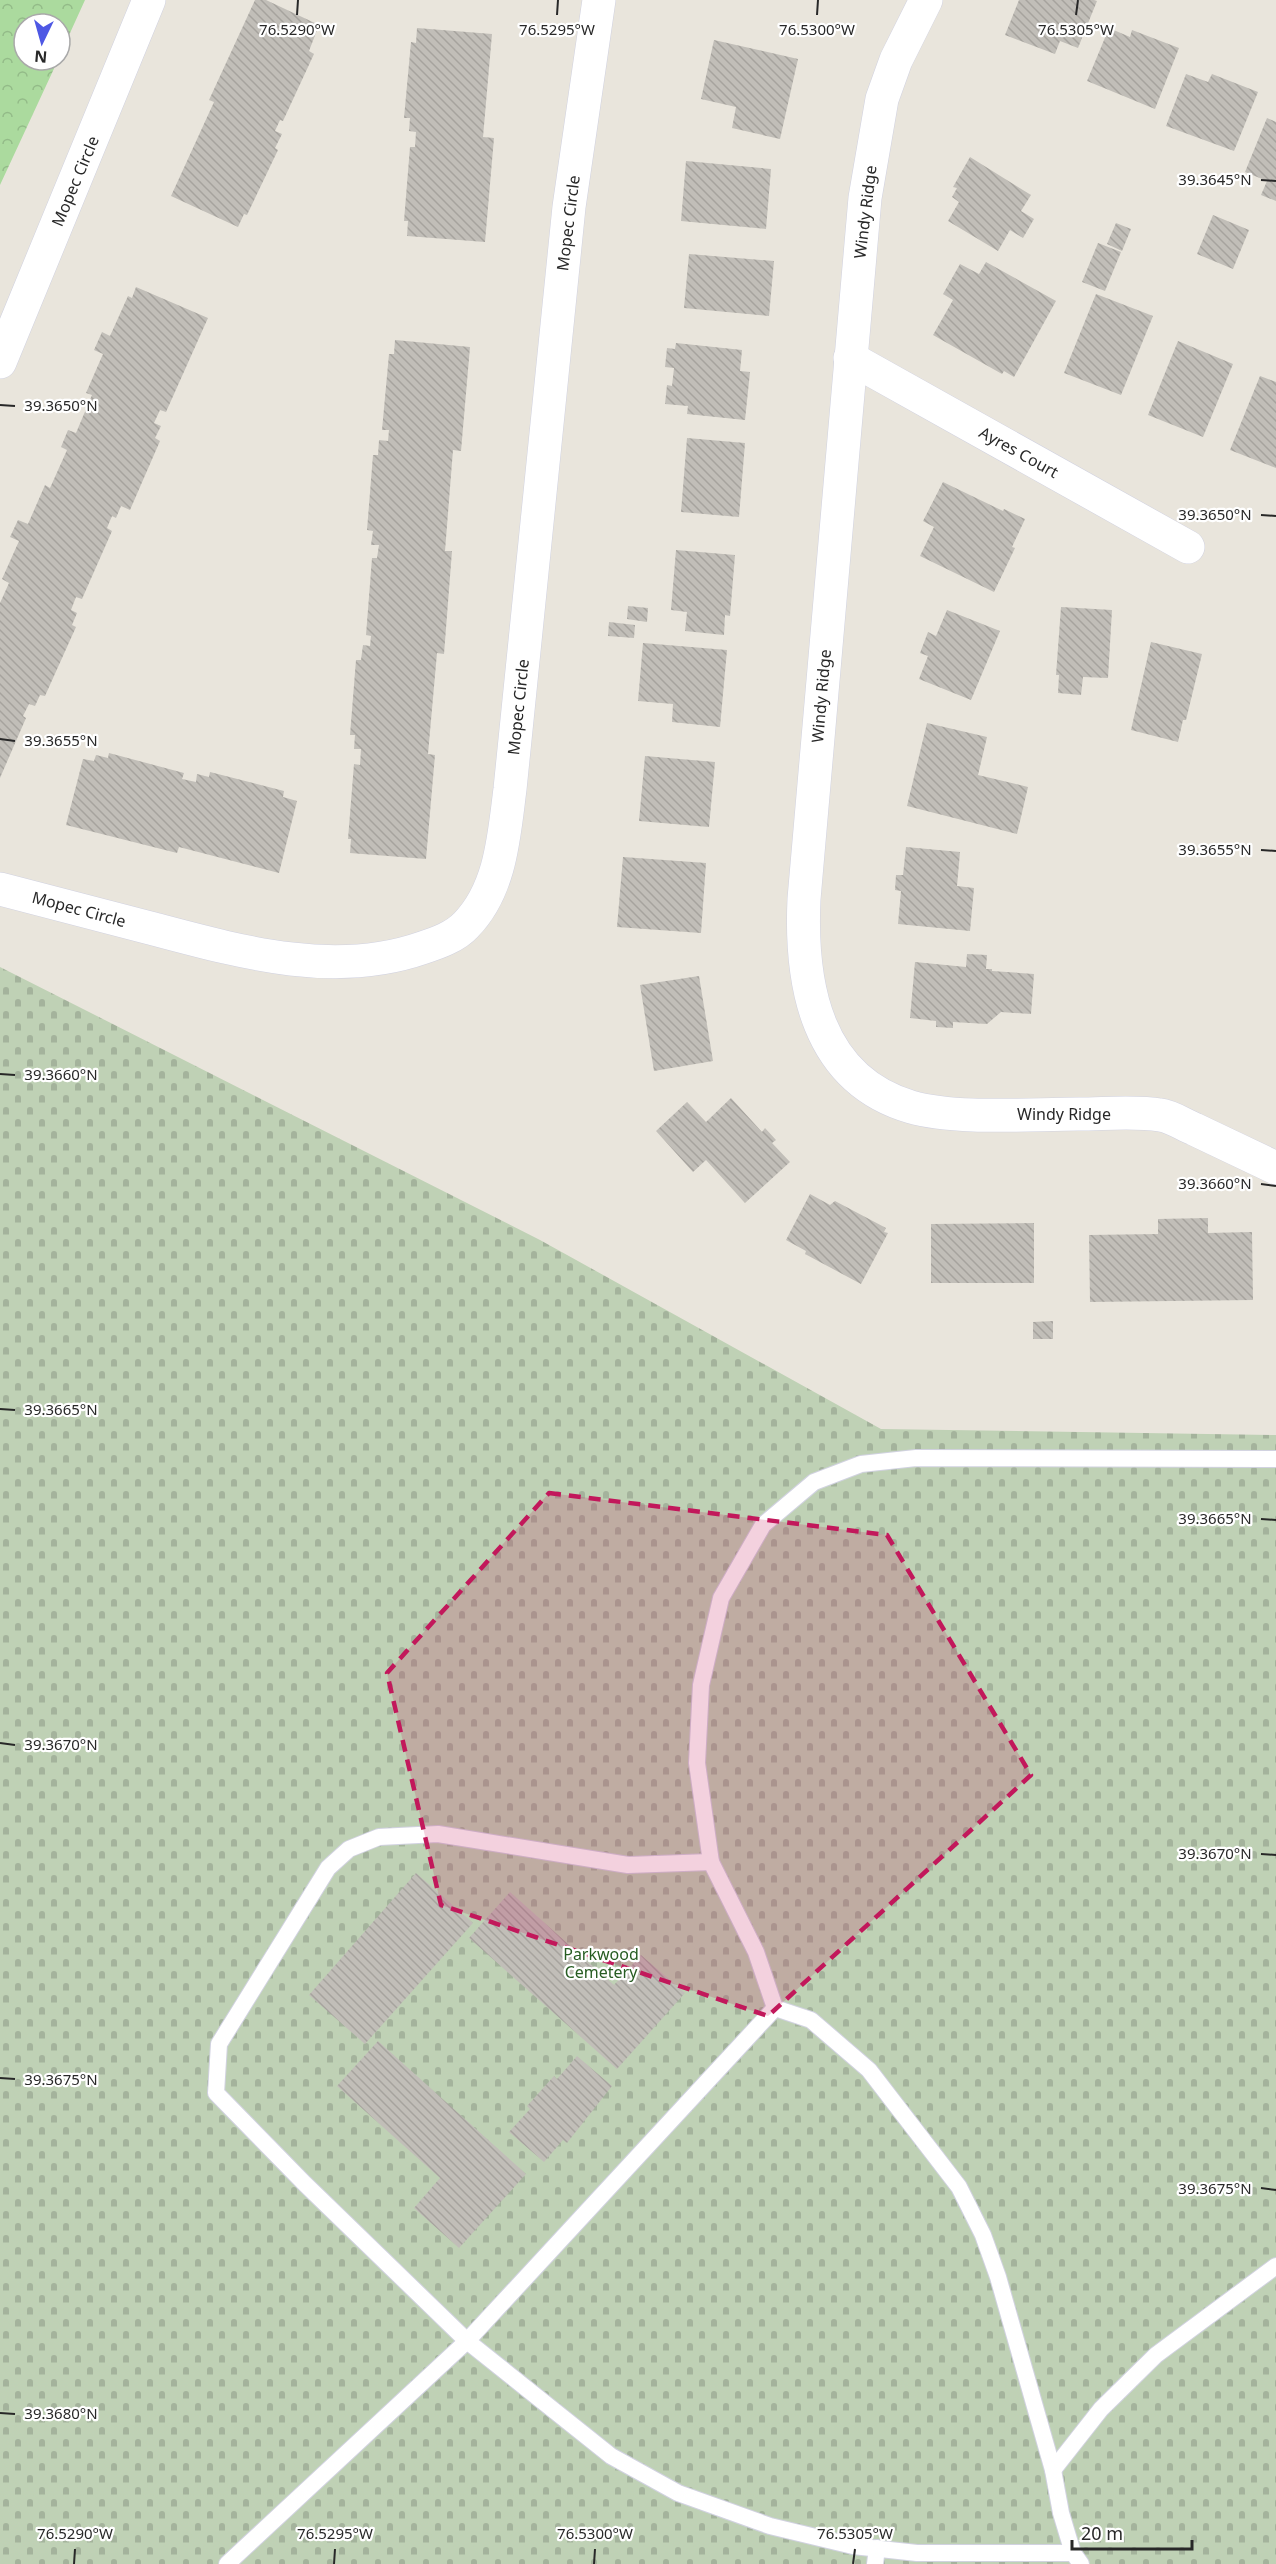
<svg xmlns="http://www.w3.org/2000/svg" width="1276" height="2564" font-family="'Noto Sans',sans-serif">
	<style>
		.forest { fill: url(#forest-crowns) }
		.cemetery { fill: url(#cemetery-stones) }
		.building { fill: url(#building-back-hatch) }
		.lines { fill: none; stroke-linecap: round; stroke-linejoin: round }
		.service-casing { stroke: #d1d2e0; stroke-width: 18 }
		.minor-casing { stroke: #d1d2e0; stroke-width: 34 }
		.service { stroke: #fff; stroke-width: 16 }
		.minor { stroke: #fff; stroke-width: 33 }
		.marked { fill: #c2185b; fill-opacity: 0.2; stroke: #c2185b; stroke-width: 4.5; stroke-dasharray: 12 8; stroke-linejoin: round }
		.ticks { fill: none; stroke: #282828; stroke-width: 2 }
		.labels { text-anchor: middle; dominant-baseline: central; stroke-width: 4.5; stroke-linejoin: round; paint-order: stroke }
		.street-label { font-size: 16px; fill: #282828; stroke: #fff }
		.park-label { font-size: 16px; fill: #275c22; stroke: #fff }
		.ticks-label { font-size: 15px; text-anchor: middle; fill: #282828; stroke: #fff; stroke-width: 4.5; stroke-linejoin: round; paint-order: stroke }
	</style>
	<defs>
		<pattern id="forest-crowns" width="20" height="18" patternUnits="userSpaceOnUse" patternTransform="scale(1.5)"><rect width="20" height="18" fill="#abda9e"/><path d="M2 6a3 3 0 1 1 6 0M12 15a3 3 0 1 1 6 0" fill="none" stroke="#93bb88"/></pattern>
		<pattern id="cemetery-stones" width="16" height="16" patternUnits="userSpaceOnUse" patternTransform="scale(1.5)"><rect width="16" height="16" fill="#bfd1b5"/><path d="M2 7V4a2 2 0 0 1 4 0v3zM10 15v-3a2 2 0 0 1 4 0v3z" fill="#a4b39c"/></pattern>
		<pattern id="building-back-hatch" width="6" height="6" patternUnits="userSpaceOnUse" patternTransform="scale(1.5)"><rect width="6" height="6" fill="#c1beb8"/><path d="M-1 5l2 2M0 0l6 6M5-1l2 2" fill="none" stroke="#a6a39e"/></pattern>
	</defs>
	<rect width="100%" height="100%" fill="#e9e5dc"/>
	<polygon class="forest" points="0,0 85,0 60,55 60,24 24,24 24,60 58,60 0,185"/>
	<polygon class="cemetery" points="0,967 540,1240 881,1429 1276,1435 1276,2564 0,2564"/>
	<g class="building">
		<polygon points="255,0 266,0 319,25 309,51 314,54 283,121 280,120 275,131 282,134 275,148 278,150 247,215 244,214 238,227 171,196 214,102 209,100"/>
		<polygon points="1019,0 1094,0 1097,1 1078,48 1060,41 1055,54 1005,35"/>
		<polygon points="417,28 492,34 483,137 494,138 485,242 407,236 408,221 404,221 410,147 415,147 416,132 409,131 410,118 404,118 411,42 416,43"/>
		<polygon points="1109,28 1130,37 1132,30 1179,48 1155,109 1087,81"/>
		<polygon points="714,40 798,59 780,139 732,128 736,107 701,99"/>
		<polygon points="1186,74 1208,82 1212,74 1258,92 1234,151 1166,126"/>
		<polygon points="1267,118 1276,122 1276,201 1261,195 1267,181 1245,172"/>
		<polygon points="970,157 1031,195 1021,211 1034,219 1023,238 1010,230 998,251 948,221 959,202 952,197 957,188 953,187"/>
		<polygon points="686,161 771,169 766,229 681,221"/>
		<polygon points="1213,215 1249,230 1233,269 1197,254"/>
		<polygon points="1116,223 1131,229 1122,251 1107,244"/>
		<polygon points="1098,243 1121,252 1105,291 1082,282"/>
		<polygon points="689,254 774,261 769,316 684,308"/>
		<polygon points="986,262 1056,301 1014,377 1004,371 1002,374 933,335 953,300 943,294 960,264 979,274"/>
		<polygon points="136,287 208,318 166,412 160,410 154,423 161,426 155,438 160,441 130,510 121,506 116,518 112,516 107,528 112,531 82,599 76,597 71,610 77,613 72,625 76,627 45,696 40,695 35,706 29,704 23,716 26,718 0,778 0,603 9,583 2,579 19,541 10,537 18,520 28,524 45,485 50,488 67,450 61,447 68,430 76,433 92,395 86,393 103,354 94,350 102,332 110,336 128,296 132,298"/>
		<polygon points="1096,294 1153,316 1121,395 1064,373"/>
		<polygon points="395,340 470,347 461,451 453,450 445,551 452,551 444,654 437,653 428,754 435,755 426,859 350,853 351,839 348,839 354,764 360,765 361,749 354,749 355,735 350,735 356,660 361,660 363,645 370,646 371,636 366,635 372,558 377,558 379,545 371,545 373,531 367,530 373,455 378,455 379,440 388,441 389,430 382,430 389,354 394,354"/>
		<polygon points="1178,341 1233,364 1203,437 1148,415"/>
		<polygon points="676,343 742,350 740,371 750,372 745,420 687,414 688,406 665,404 667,385 672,386 674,368 665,367 667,348 675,349"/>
		<polygon points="1260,376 1276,382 1276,468 1230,450"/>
		<polygon points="687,438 745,443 739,517 681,512"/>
		<polygon points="943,482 1003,511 1004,509 1025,519 1012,547 1015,548 994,592 920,556 934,527 923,521"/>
		<polygon points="676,550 735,555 730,616 725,615 724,635 685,631 687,612 671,610"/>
		<polygon points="628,606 648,608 647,622 627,619"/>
		<polygon points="1061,607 1112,610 1108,678 1083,677 1081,695 1058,693 1059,675 1056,675"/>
		<polygon points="947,610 1000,631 971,700 919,679 928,656 920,653 928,632 936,636"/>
		<polygon points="609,622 635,625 634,638 608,636"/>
		<polygon points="1151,642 1202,654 1186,720 1183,720 1178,742 1131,730"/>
		<polygon points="643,643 727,650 720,727 672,722 673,704 638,701"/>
		<polygon points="927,723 987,737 978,775 1028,787 1017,834 907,806"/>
		<polygon points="109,753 184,773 182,779 196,782 197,774 209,777 210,772 284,791 283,797 297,801 279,873 179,847 177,853 66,825 83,759 94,761 96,755 108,758"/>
		<polygon points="645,756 715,762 709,827 639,821"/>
		<polygon points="906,847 960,852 957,886 974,888 970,931 898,924 901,891 895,890 896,875 903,875"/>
		<polygon points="623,857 706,863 701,933 617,927"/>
		<polygon points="967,954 987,955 986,969 992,969 992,971 1034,974 1031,1014 1001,1012 987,1024 953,1022 953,1028 936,1027 936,1021 910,1018 915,962 966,967"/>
		<polygon points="699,976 713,1061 654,1071 640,985"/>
		<polygon points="731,1098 762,1132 765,1128 776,1140 772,1143 790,1162 745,1203 706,1160 693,1172 656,1131 687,1102 706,1122"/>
		<polygon points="810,1194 830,1205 835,1201 886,1228 884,1232 888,1233 861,1284 805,1254 806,1251 786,1240"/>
		<polygon points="1208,1218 1208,1233 1252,1232 1253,1300 1090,1302 1089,1235 1158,1234 1158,1219"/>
		<polygon points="1034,1223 1034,1283 931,1283 931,1224"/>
		<polygon points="1053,1321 1053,1339 1033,1339 1033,1322"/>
		<polygon points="416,1873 473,1923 365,2044 309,1995"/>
		<polygon points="510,1892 614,1985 641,1955 685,1993 617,2069 469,1938"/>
		<polygon points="378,2041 526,2174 459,2248 414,2208 440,2178 337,2086"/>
		<polygon points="577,2056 612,2086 567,2143 563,2140 544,2162 509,2132 530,2109 527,2106 554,2076 557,2079"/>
	</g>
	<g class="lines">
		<defs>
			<g id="service">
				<polyline points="711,1862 697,1763 701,1685 721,1598 763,1525 814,1482 861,1464 916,1458 1276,1459"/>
				<polyline points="1053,2470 1101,2409 1156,2355 1276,2266"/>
				<polyline points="1073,2553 1061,2513 1053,2470 998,2277 983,2235 959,2187 869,2070 811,2020 775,2008 756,1952 711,1862 628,1865 438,1834 379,1837 349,1849 328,1868 219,2044 216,2093 305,2184 467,2341 611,2456 678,2493 770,2526 853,2546 917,2553 1073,2553 1081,2564"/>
				<polyline points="227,2564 467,2341 775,2008"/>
				<polyline points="875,2564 877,2548"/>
			</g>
			<g id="minor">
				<path d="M926 0 896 60 882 99 865 198 804 899C800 984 816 1079 911 1107 956 1120 1030 1114 1079 1114 1104 1114 1136 1111 1160 1115 1171 1116 1184 1125 1194 1129 1221 1142 1249 1155 1276 1168"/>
				<polyline points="850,358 1188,547"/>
				<polyline points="0,362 149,0"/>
				<path d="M0 889C50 902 100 915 150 928 237 951 333 979 422 948 437 943 455 937 466 925 501 889 504 836 510 789L569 207 599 0"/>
			</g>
		</defs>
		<use href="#service" class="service-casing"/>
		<use href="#minor" class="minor-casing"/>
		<use href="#service" class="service"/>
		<use href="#minor" class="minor"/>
	</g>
	<path class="marked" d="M549 1493 887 1535 1031 1775 768 2016 441 1905 387 1673Z"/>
	<path class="ticks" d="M297 15 298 0M557 15 558 0M817 15 818 0M1076 15 1078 0M1261 180 1276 181M0 405 15 406M1261 515 1276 516M0 739 15 741M1261 850 1276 851M0 1074 15 1075M1261 1184 1276 1186M0 1409 15 1410M1261 1519 1276 1520M0 1743 15 1745M1261 1854 1276 1855M0 2078 15 2079M1261 2188 1276 2190M0 2413 15 2414M74 2564 75 2549M334 2564 335 2549M594 2564 595 2549M853 2564 855 2549"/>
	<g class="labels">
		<g class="street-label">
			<text transform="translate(75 181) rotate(-67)">Mopec Circle</text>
			<text transform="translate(865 212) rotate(-83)">Windy Ridge</text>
			<text transform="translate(568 223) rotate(-83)">Mopec Circle</text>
			<text transform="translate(1019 452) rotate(29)">Ayres Court</text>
			<text transform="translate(821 696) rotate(-85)">Windy Ridge</text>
			<text transform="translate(518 707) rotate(-84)">Mopec Circle</text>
			<text transform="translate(79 909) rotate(15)">Mopec Circle</text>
			<text x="1064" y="1114">Windy Ridge</text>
		</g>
		<g class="park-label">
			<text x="601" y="1954">Parkwood<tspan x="601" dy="18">Cemetery</tspan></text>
		</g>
	</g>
	<g class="ticks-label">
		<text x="297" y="35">76.5290°W</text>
		<text x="557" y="35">76.5295°W</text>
		<text x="817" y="35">76.5300°W</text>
		<text x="1076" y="35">76.5305°W</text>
		<text x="1215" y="185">39.3645°N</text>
		<text x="61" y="411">39.3650°N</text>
		<text x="1215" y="520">39.3650°N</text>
		<text x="61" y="746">39.3655°N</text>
		<text x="1215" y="855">39.3655°N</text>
		<text x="61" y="1080">39.3660°N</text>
		<text x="1215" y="1189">39.3660°N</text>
		<text x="61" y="1415">39.3665°N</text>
		<text x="1215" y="1524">39.3665°N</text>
		<text x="61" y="1750">39.3670°N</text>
		<text x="1215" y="1859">39.3670°N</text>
		<text x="61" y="2085">39.3675°N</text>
		<text x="1215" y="2194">39.3675°N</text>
		<text x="61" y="2419">39.3680°N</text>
		<text x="75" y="2539">76.5290°W</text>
		<text x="335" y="2539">76.5295°W</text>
		<text x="595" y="2539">76.5300°W</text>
		<text x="855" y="2539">76.5305°W</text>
	</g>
	<g transform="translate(42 42) rotate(185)"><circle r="28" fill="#ffffff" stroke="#a9a9a9" stroke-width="1.5"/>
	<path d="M0-4.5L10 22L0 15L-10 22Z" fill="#4e58e4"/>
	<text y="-9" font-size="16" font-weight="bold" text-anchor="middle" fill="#282828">N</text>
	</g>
	<path d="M1072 2540v9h120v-9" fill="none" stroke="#282828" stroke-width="3"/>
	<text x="1081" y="2540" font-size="18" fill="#282828" stroke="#ffffff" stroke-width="4.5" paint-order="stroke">20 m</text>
</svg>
